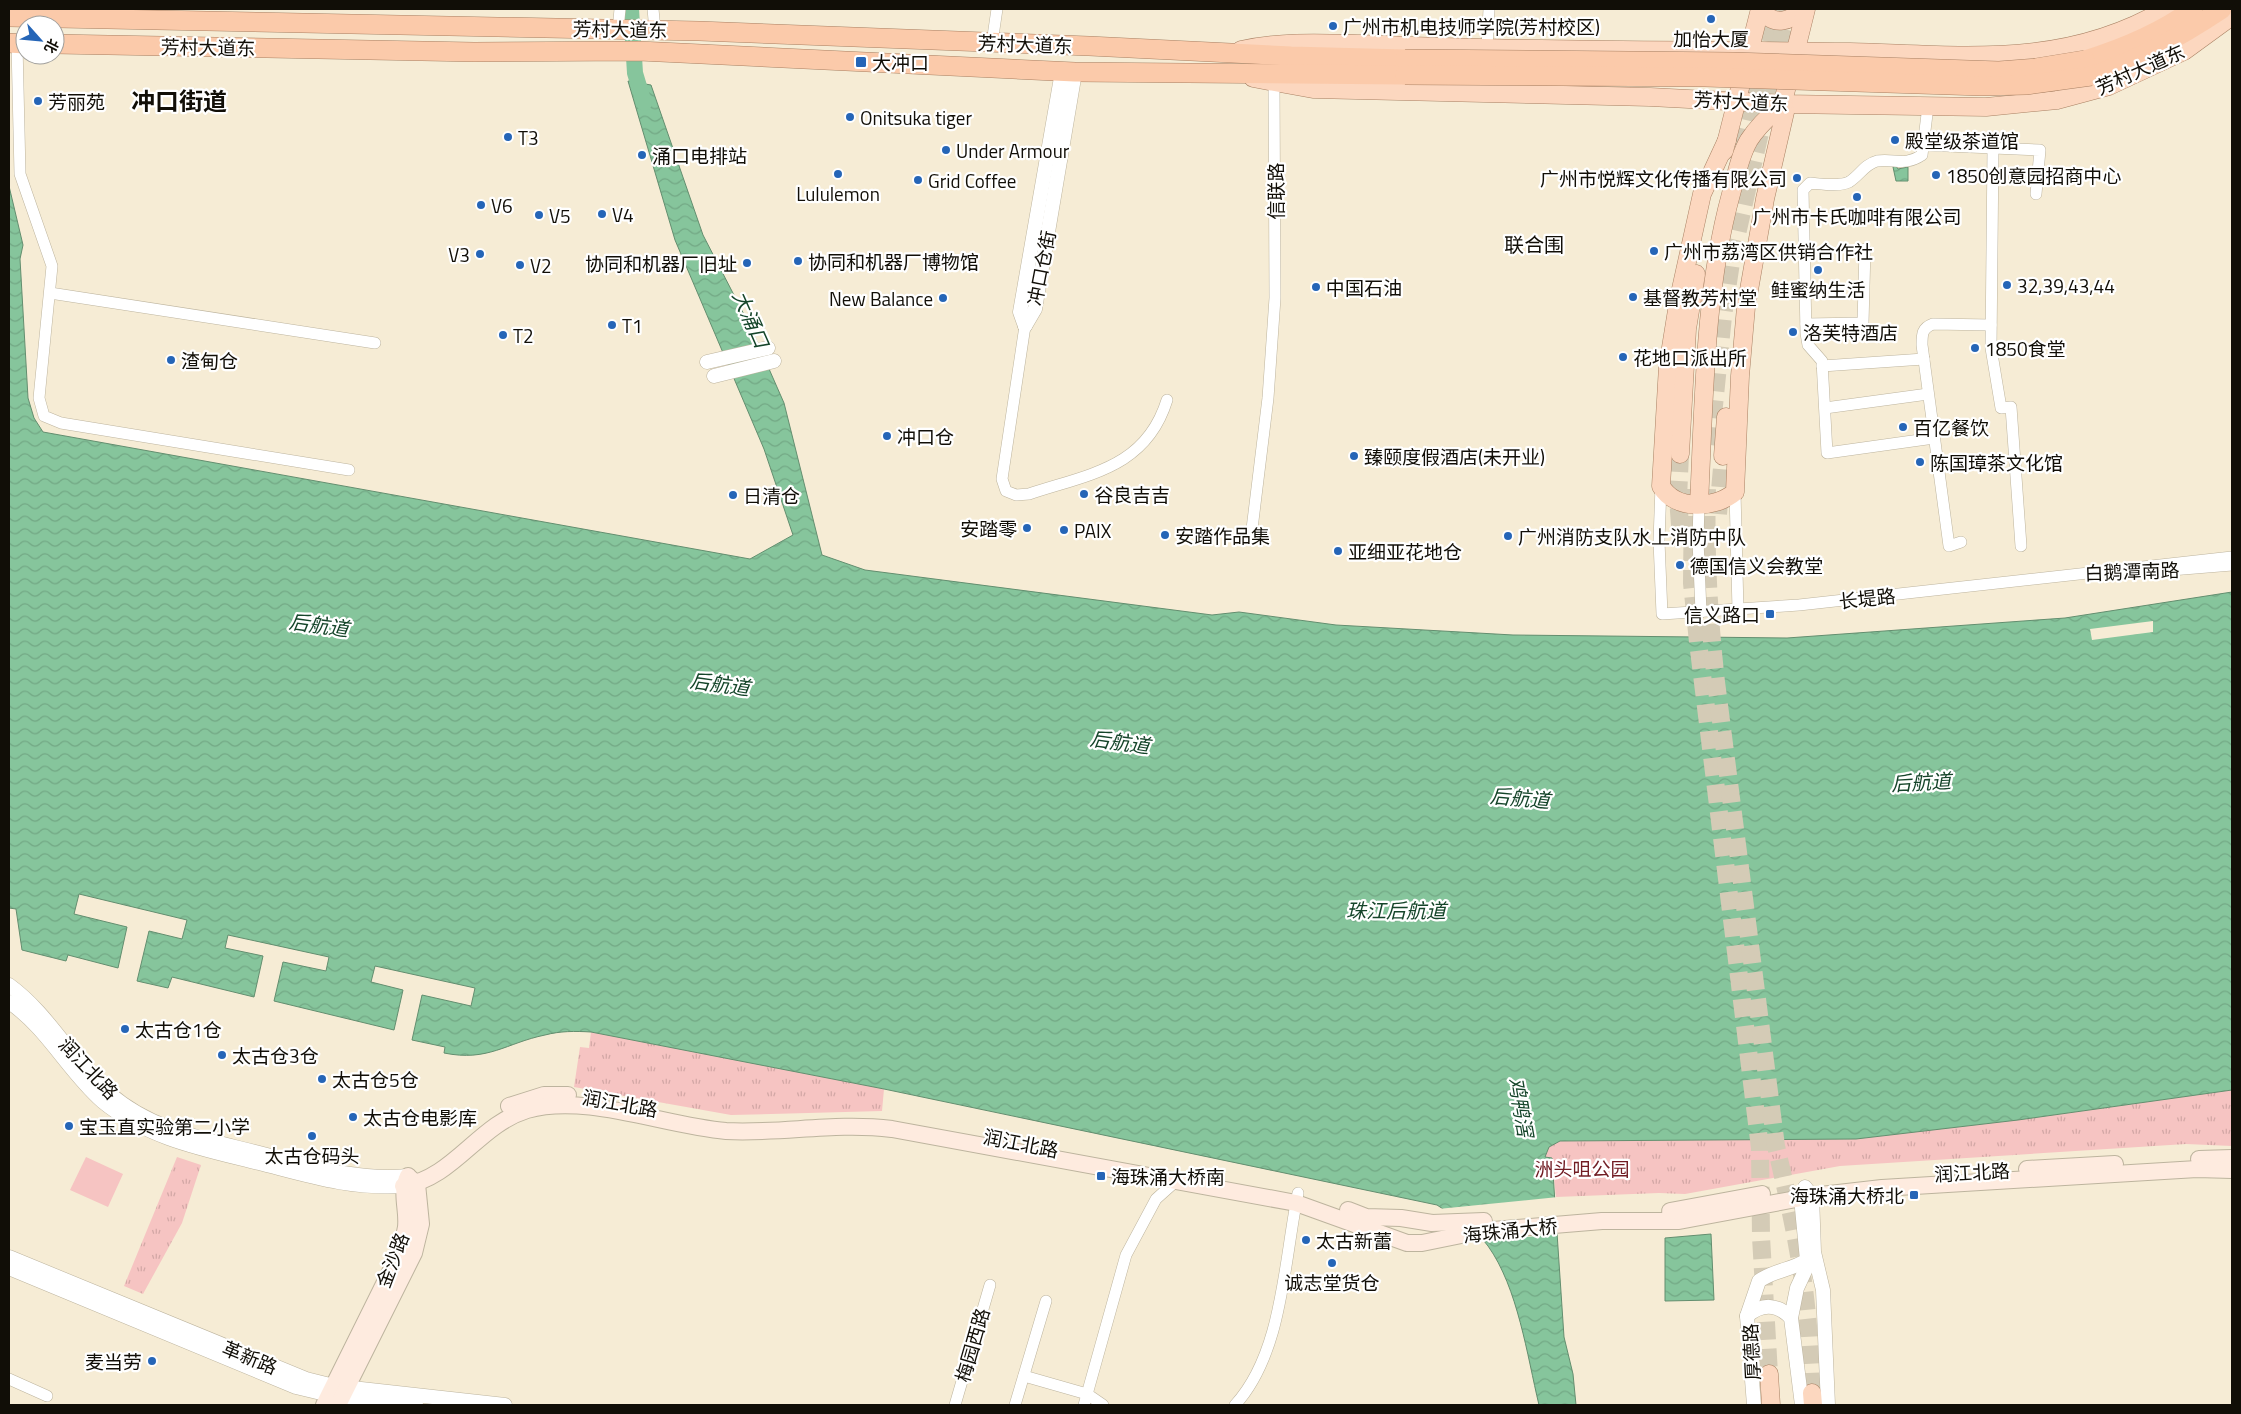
<svg xmlns="http://www.w3.org/2000/svg" width="2241" height="1414" font-family="'Titillium Web','Noto Sans SC',sans-serif">
	<style>
		.grass { fill: #f6c4c2 }
		.park { fill: url(#park-tufts) }
		.water { fill: url(#water-waves); stroke: #638e6f }
		.pier { fill: #f6ecd5 }
		.lines { fill: none; stroke-linecap: round; stroke-linejoin: round }
		.river { stroke: #86c59c; stroke-width: 16 }
		.primary-tunnel { stroke: #d4cbb6; stroke-width: 18; stroke-dasharray: 18 9; stroke-linecap: butt }
		.minor-casing { stroke: #bdb49e; stroke-width: 12 }
		.tertiary-casing { stroke: #bdb49e; stroke-width: 15 }
		.secondary-casing { stroke: #bdb49e; stroke-width: 18 }
		.primary-casing { stroke: #a88063; stroke-width: 19 }
		.trunk-casing { stroke: #a88063; stroke-width: 20 }
		.minor { stroke: #fff; stroke-width: 11 }
		.tertiary { stroke: #fff; stroke-width: 14 }
		.secondary { stroke: #feebdf; stroke-width: 16 }
		.primary { stroke: #fcd7bf; stroke-width: 18 }
		.trunk { stroke: #fbcaaa; stroke-width: 19 }
		.trunk-bridge-casing { stroke: #a88063; stroke-width: 20; stroke-linecap: butt }
		.trunk-bridge { stroke: #fbcaaa; stroke-width: 19 }
		.poi-dot { fill: #2565b7; stroke: #fff; stroke-width: 2 }
		.labels { text-anchor: middle; dominant-baseline: central; stroke-width: 4.5; stroke-linejoin: round; paint-order: stroke }
		.poi-label { font-size: 19px; fill: #110e07; stroke: #fff; text-anchor: start }
		.street-label { font-size: 19px; fill: #110e07; stroke: #fff }
		.park-label { font-size: 19px; fill: #711c23; stroke: #fff }
		.neighbourhood-label { font-size: 20px; fill: #110e07; stroke: #fff }
		.water-label { font-size: 20px; font-style: italic; fill: #15452a; stroke: #fff }
		.district-label { font-size: 24px; font-weight: bold; fill: #110e07; stroke: #fff }
	</style>
	<defs>
		<pattern id="park-tufts" width="24" height="20" patternUnits="userSpaceOnUse" patternTransform="scale(1.25)"><rect width="24" height="20" fill="#f6c4c2"/><path d="M3 7l-1-3M5 7V3M7 7l1-3M15 17l-1-3M17 17v-4M19 17l1-3" fill="none" stroke="#d2a7a5"/></pattern>
		<pattern id="water-waves" width="16" height="10" patternUnits="userSpaceOnUse" patternTransform="scale(1.25)"><rect width="16" height="10" fill="#86c59c"/><path d="M0 5q4-4 8 0t8 0" fill="none" stroke="#73a885"/></pattern>
	</defs>
	<rect width="100%" height="100%" fill="#f6ecd5"/>
	<polygon class="grass" points="86,1157 123,1174 108,1207 70,1190"/>
	<g class="park">
		<polygon points="591,1032 884,1089 882,1111 731,1115 574,1087 580,1047 589,1048"/>
		<polygon points="2232,1090 2232,1146 2186,1144 1840,1166 1685,1194 1659,1193 1556,1197 1552,1159 1545,1157 1549,1147 1560,1141 1856,1139 2018,1120"/>
		<polygon points="177,1157 201,1165 182,1223 143,1294 124,1286"/>
	</g>
	<g class="water">
		<path d="M628 81 651 85 703 235 751 328 784 403 822 555 865 570 1212 615 1239 612 1336 625 1513 635 1787 638 2065 618 2232 592V1090L2018 1120 1856 1139 1560 1141 1549 1147 1545 1157 1552 1158 1564 1337 1573 1374 1576 1405H1539C1527 1355 1518 1288 1488 1246 1475 1228 1455 1217 1437 1205L884 1089 591 1032C575 1031 560 1031 545 1035 506 1043 488 1062 444 1053L445 1047 412 1040 422 995 471 1006 475 988 375 966 371 982 403 990 394 1030 274 1001 283 962 326 971 329 957 228 935 225 948 263 956 254 997 172 977 168 988 137 981 149 931 182 939 187 920 79 894 74 914 127 927 118 968 68 955 66 961 22 950 16 909 9 908V186L23 245 20 259 28 398 34 418 43 432 750 559 793 535 764 449 675 240Z"/>
		<polygon points="1896,166 1898,169 1908,167 1908,181 1896,181 1893,167"/>
		<polygon points="1711,1234 1714,1300 1665,1301 1665,1238"/>
	</g>
	<g class="pier">
		<polygon points="2153,621 2153,632 2092,640 2090,629"/>
		<polygon points="1558,1197 1560,1234 1480,1241 1470,1231 1438,1209"/>
	</g>
	<g class="lines">
		<polyline class="river" points="631,9 635,73 644,103"/>
		<g class="primary-tunnel">
			<polyline points="1743,147 1775,9"/>
			<polyline points="1710,445 1723,316 1732,256 1788,9"/>
			<polyline points="1680,454 1678,498 1681,538"/>
			<polyline points="1693,489 1692,583 1698,642 1760,1148 1761,1237 1769,1374"/>
			<path d="M1707 489C1705 554 1709 618 1716 682L1776 1146C1789 1202 1802 1259 1807 1316 1810 1342 1810 1368 1812 1393"/>
			<polyline points="1718,514 1723,456"/>
		</g>
		<defs>
			<g id="minor">
				<polyline points="653,9 655,30"/>
				<polyline points="618,30 620,9"/>
				<polyline points="992,43 997,9"/>
				<polyline points="17,44 20,174 52,266 39,398 44,416 61,423 349,470"/>
				<polyline points="1487,48 1489,9"/>
				<path d="M1928 106 1922 155C1904 167 1894 158 1877 161 1865 164 1859 176 1849 182 1839 187 1822 184 1810 183L1803 190 1806 333 1808 345 1822 361 1827 453 1934 438"/>
				<polyline points="1923,145 2040,150 2036,194"/>
				<polyline points="1993,149 1991,348 2001,408 2011,407 2021,546"/>
				<polyline points="50,293 375,343"/>
				<polyline points="1806,324 1863,323 1865,249"/>
				<path d="M1025 326 1002 479 1006 491 1016 495 1029 494C1089 474 1146 468 1167 400"/>
				<polyline points="1822,366 1924,359"/>
				<polyline points="1825,408 1928,394"/>
				<polyline points="1661,486 1659,541 1662,614 1799,605 2232,557"/>
				<polyline points="1735,492 1738,610"/>
				<polyline points="1699,504 1698,540 1701,612"/>
				<polyline points="1251,537 1268,398 1275,298 1274,83"/>
				<path d="M1961 542 1949 546 1922 345C1922 334 1922 328 1933 324L1991 325"/>
				<polyline points="2159,571 2232,565"/>
				<polyline points="1024,1376 1087,1394 1103,1405"/>
				<polyline points="9,1379 47,1396"/>
				<polyline points="955,1405 990,1285"/>
				<polyline points="1015,1405 1046,1301"/>
				<polyline points="1084,1405 1126,1255 1156,1199 1175,1182"/>
				<path d="M1235 1405C1283 1353 1284 1260 1298 1193"/>
			</g>
			<g id="tertiary">
				<polyline points="1025,326 1035,309 1075,72"/>
				<polyline points="1025,326 1020,312 1062,72"/>
				<polyline points="707,362 768,348"/>
				<polyline points="714,376 774,361"/>
				<path d="M9 985C49 1014 72 1061 109 1093 152 1131 209 1140 263 1154 311 1166 357 1181 408 1176"/>
				<path d="M9 1002C47 1028 68 1071 102 1101 148 1139 203 1149 259 1163 310 1176 349 1189 403 1186"/>
				<polyline points="9,1257 306,1379 334,1386 505,1405"/>
				<polyline points="9,1268 296,1387 342,1398 416,1405"/>
				<path d="M1747 1316 1759 1281C1774 1270 1792 1270 1807 1260L1801 1198 1805 1187 1812 1196 1814 1252 1823 1290 1828 1405"/>
				<polyline points="1791,1318 1797,1288 1812,1256"/>
				<path d="M1754 1405 1747 1316C1762 1303 1778 1304 1791 1318L1802 1405"/>
			</g>
			<g id="secondary">
				<polyline points="509,1106 544,1095 568,1095"/>
				<polyline points="2199,1159 2232,1158"/>
				<polyline points="2027,1169 2115,1164"/>
				<path d="M403 1186C454 1178 478 1125 527 1110 586 1093 665 1126 726 1131 782 1134 834 1122 892 1129L1296 1203 1407 1243H1422L1481 1231 1602 1221H1679L1812 1196 1882 1188 2197 1169 2232 1170"/>
				<polyline points="1348,1210 1366,1217 1401,1218 1432,1223 1484,1221"/>
				<polyline points="1670,1211 1762,1194"/>
				<path d="M324 1405 395 1262C399 1251 404 1240 406 1227 408 1210 400 1193 408 1176"/>
				<polyline points="338,1405 414,1253 421,1224 417,1184 410,1178"/>
			</g>
			<g id="primary">
				<path d="M1761 9C1774 28 1790 21 1805 9"/>
				<path d="M1241 50C1281 41 1321 43 1362 44 1403 46 1444 47 1484 48 1606 51 1728 50 1850 52 1963 55 2064 69 2166 9"/>
				<polyline points="1253,78 1313,89 1650,97 1783,104 1986,107 2057,100 2109,86 2184,51 2232,16"/>
				<polyline points="1780,114 1806,9"/>
				<path d="M1727 140 1702 194 1679 298 1668 366 1661 486C1675 511 1715 509 1735 492L1740 376 1746 307 1765 199 1785 112 1783 104"/>
				<polyline points="1724,151 1760,9"/>
				<polyline points="1680,454 1687,329 1696,274"/>
				<polyline points="1723,456 1726,417"/>
				<path d="M1699 504C1704 402 1704 292 1731 194 1736 176 1740 155 1749 140 1758 126 1771 114 1783 104"/>
				<polyline points="1769,1374 1771,1405"/>
				<polyline points="1812,1393 1813,1405"/>
			</g>
			<g id="trunk">
				<polyline points="9,17 699,31 1089,46 1291,56 1405,59"/>
				<polyline points="9,43 25,44"/>
				<polyline points="55,44 474,52 639,51 1075,72 1405,75"/>
				<path d="M2085 60C2124 48 2160 33 2193 9"/>
				<path d="M2091 76C2139 60 2180 37 2222 9"/>
			</g>
		</defs>
		<use href="#minor" class="minor-casing"/>
		<use href="#tertiary" class="tertiary-casing"/>
		<use href="#secondary" class="secondary-casing"/>
		<use href="#primary" class="primary-casing"/>
		<use href="#trunk" class="trunk-casing"/>
		<use href="#minor" class="minor"/>
		<use href="#tertiary" class="tertiary"/>
		<use href="#secondary" class="secondary"/>
		<use href="#primary" class="primary"/>
		<use href="#trunk" class="trunk"/>
		<defs>
			<g id="trunk-bridge">
				<polyline points="1405,59 1733,62 1999,71 2036,68 2085,60"/>
				<polyline points="1405,75 1705,77 1981,86 2026,85 2091,76"/>
			</g>
		</defs>
		<use href="#trunk-bridge" class="trunk-bridge-casing"/>
		<use href="#trunk-bridge" class="trunk-bridge"/>
	</g>
	<g class="poi-dot">
		<circle cx="1711" cy="19" r="5"/>
		<circle cx="1333" cy="26" r="5"/>
		<rect x="855" y="56" width="12" height="12" rx="2.5"/>
		<circle cx="38" cy="101" r="5"/>
		<circle cx="850" cy="117" r="5"/>
		<circle cx="508" cy="137" r="5"/>
		<circle cx="1895" cy="140" r="5"/>
		<circle cx="946" cy="150" r="5"/>
		<circle cx="642" cy="155" r="5"/>
		<circle cx="838" cy="174" r="5"/>
		<circle cx="1936" cy="175" r="5"/>
		<circle cx="1797" cy="178" r="5"/>
		<circle cx="918" cy="180" r="5"/>
		<circle cx="1857" cy="197" r="5"/>
		<circle cx="481" cy="205" r="5"/>
		<circle cx="602" cy="214" r="5"/>
		<circle cx="539" cy="215" r="5"/>
		<circle cx="1654" cy="251" r="5"/>
		<circle cx="480" cy="254" r="5"/>
		<circle cx="798" cy="261" r="5"/>
		<circle cx="747" cy="263" r="5"/>
		<circle cx="520" cy="265" r="5"/>
		<circle cx="1818" cy="270" r="5"/>
		<circle cx="2007" cy="285" r="5"/>
		<circle cx="1316" cy="287" r="5"/>
		<circle cx="1633" cy="297" r="5"/>
		<circle cx="943" cy="298" r="5"/>
		<circle cx="612" cy="325" r="5"/>
		<circle cx="1793" cy="332" r="5"/>
		<circle cx="503" cy="335" r="5"/>
		<circle cx="1975" cy="348" r="5"/>
		<circle cx="1623" cy="357" r="5"/>
		<circle cx="171" cy="360" r="5"/>
		<circle cx="1903" cy="427" r="5"/>
		<circle cx="887" cy="436" r="5"/>
		<circle cx="1354" cy="456" r="5"/>
		<circle cx="1920" cy="462" r="5"/>
		<circle cx="1084" cy="494" r="5"/>
		<circle cx="733" cy="495" r="5"/>
		<circle cx="1027" cy="528" r="5"/>
		<circle cx="1064" cy="530" r="5"/>
		<circle cx="1165" cy="535" r="5"/>
		<circle cx="1508" cy="536" r="5"/>
		<circle cx="1338" cy="551" r="5"/>
		<circle cx="1680" cy="565" r="5"/>
		<rect x="1765" y="609" width="10" height="10" rx="2.5"/>
		<circle cx="125" cy="1029" r="5"/>
		<circle cx="222" cy="1055" r="5"/>
		<circle cx="322" cy="1079" r="5"/>
		<circle cx="353" cy="1117" r="5"/>
		<circle cx="69" cy="1126" r="5"/>
		<circle cx="312" cy="1136" r="5"/>
		<rect x="1096" y="1171" width="10" height="10" rx="2.5"/>
		<rect x="1909" y="1190" width="10" height="10" rx="2.5"/>
		<circle cx="1306" cy="1240" r="5"/>
		<circle cx="1332" cy="1263" r="5"/>
		<circle cx="152" cy="1361" r="5"/>
	</g>
	<g class="labels">
		<g class="poi-label">
			<text x="1343" y="26">广州市机电技师学院(芳村校区)</text>
			<text x="1711" y="38" text-anchor="middle">加怡大厦</text>
			<text x="872" y="62">大冲口</text>
			<text x="48" y="101">芳丽苑</text>
			<text x="860" y="117">Onitsuka tiger</text>
			<text x="518" y="137">T3</text>
			<text x="1905" y="140">殿堂级茶道馆</text>
			<text x="956" y="150">Under Armour</text>
			<text x="652" y="155">涌口电排站</text>
			<text x="1946" y="175">1850创意园招商中心</text>
			<text x="1787" y="178" text-anchor="end">广州市悦辉文化传播有限公司</text>
			<text x="928" y="180">Grid Coffee</text>
			<text x="838" y="193" text-anchor="middle">Lululemon</text>
			<text x="491" y="205">V6</text>
			<text x="612" y="214">V4</text>
			<text x="549" y="215">V5</text>
			<text x="1857" y="216" text-anchor="middle">广州市卡氏咖啡有限公司</text>
			<text x="1664" y="251">广州市荔湾区供销合作社</text>
			<text x="470" y="254" text-anchor="end">V3</text>
			<text x="808" y="261">协同和机器厂博物馆</text>
			<text x="737" y="263" text-anchor="end">协同和机器厂旧址</text>
			<text x="530" y="265">V2</text>
			<text x="2017" y="285">32,39,43,44</text>
			<text x="1326" y="287">中国石油</text>
			<text x="1818" y="289" text-anchor="middle">鲑蜜纳生活</text>
			<text x="1643" y="297">基督教芳村堂</text>
			<text x="933" y="298" text-anchor="end">New Balance</text>
			<text x="622" y="325">T1</text>
			<text x="1803" y="332">洛芙特酒店</text>
			<text x="513" y="335">T2</text>
			<text x="1985" y="348">1850食堂</text>
			<text x="1633" y="357">花地口派出所</text>
			<text x="181" y="360">渣甸仓</text>
			<text x="1913" y="427">百亿餐饮</text>
			<text x="897" y="436">冲口仓</text>
			<text x="1364" y="456">臻颐度假酒店(未开业)</text>
			<text x="1930" y="462">陈国璋茶文化馆</text>
			<text x="1094" y="494">谷良吉吉</text>
			<text x="743" y="495">日清仓</text>
			<text x="1017" y="528" text-anchor="end">安踏零</text>
			<text x="1074" y="530">PAIX</text>
			<text x="1175" y="535">安踏作品集</text>
			<text x="1518" y="536">广州消防支队水上消防中队</text>
			<text x="1348" y="551">亚细亚花地仓</text>
			<text x="1690" y="565">德国信义会教堂</text>
			<text x="1760" y="614" text-anchor="end">信义路口</text>
			<text x="135" y="1029">太古仓1仓</text>
			<text x="232" y="1055">太古仓3仓</text>
			<text x="332" y="1079">太古仓5仓</text>
			<text x="363" y="1117">太古仓电影库</text>
			<text x="79" y="1126">宝玉直实验第二小学</text>
			<text x="312" y="1155" text-anchor="middle">太古仓码头</text>
			<text x="1111" y="1176">海珠涌大桥南</text>
			<text x="1904" y="1195" text-anchor="end">海珠涌大桥北</text>
			<text x="1316" y="1240">太古新蕾</text>
			<text x="1332" y="1282" text-anchor="middle">诚志堂货仓</text>
			<text x="142" y="1361" text-anchor="end">麦当劳</text>
		</g>
		<g class="street-label">
			<text transform="translate(620 29) rotate(1)">芳村大道东</text>
			<text transform="translate(1025 44) rotate(2)">芳村大道东</text>
			<text transform="translate(208 47) rotate(1)">芳村大道东</text>
			<text transform="translate(2140 69) rotate(-24)">芳村大道东</text>
			<text transform="translate(1741 101) rotate(3)">芳村大道东</text>
			<text transform="translate(1275 191) rotate(-90)">信联路</text>
			<text transform="translate(1041 268) rotate(-79)">冲口仓街</text>
			<text transform="translate(2132 571) rotate(-2)">白鹅潭南路</text>
			<text transform="translate(1867 598) rotate(-6)">长堤路</text>
			<text transform="translate(89 1068) rotate(47)">润江北路</text>
			<text transform="translate(620 1103) rotate(10)">润江北路</text>
			<text transform="translate(1021 1143) rotate(11)">润江北路</text>
			<text transform="translate(1972 1172) rotate(-3)">润江北路</text>
			<text transform="translate(1510 1230) rotate(-6)">海珠涌大桥</text>
			<text transform="translate(392 1260) rotate(-69)">金沙路</text>
			<text transform="translate(972 1345) rotate(-74)">梅园西路</text>
			<text transform="translate(1751 1352) rotate(-93)">厚德路</text>
			<text transform="translate(250 1357) rotate(22)">革新路</text>
		</g>
		<g class="park-label">
			<text x="1582" y="1168">洲头咀公园</text>
		</g>
		<g class="neighbourhood-label">
			<text x="1534" y="244">联合围</text>
		</g>
		<g class="water-label">
			<text transform="translate(751 319) rotate(66)">大涌口</text>
			<text transform="translate(319 625) rotate(8)">后航道</text>
			<text transform="translate(720 684) rotate(8)">后航道</text>
			<text transform="translate(1120 742) rotate(8)">后航道</text>
			<text transform="translate(1921 782) rotate(-3)">后航道</text>
			<text transform="translate(1520 798) rotate(5)">后航道</text>
			<text x="1396" y="910">珠江后航道</text>
			<text transform="translate(1521 1107) rotate(80)">鸡鸭滘</text>
		</g>
		<g class="district-label">
			<text x="179" y="101">冲口街道</text>
		</g>
	</g>
	<rect width="2241" height="1414" fill="none" stroke="#110e07" stroke-width="20"/>
	<g transform="translate(40 40) rotate(117)"><circle r="24" fill="#ffffff" stroke="#a09f9c"/>
	<path d="M0-4L9 19L0 12L-9 19Z" fill="#2565b7"/>
	<text y="-8" font-size="14" font-weight="bold" text-anchor="middle" fill="#110e07">北</text>
	</g>
</svg>
